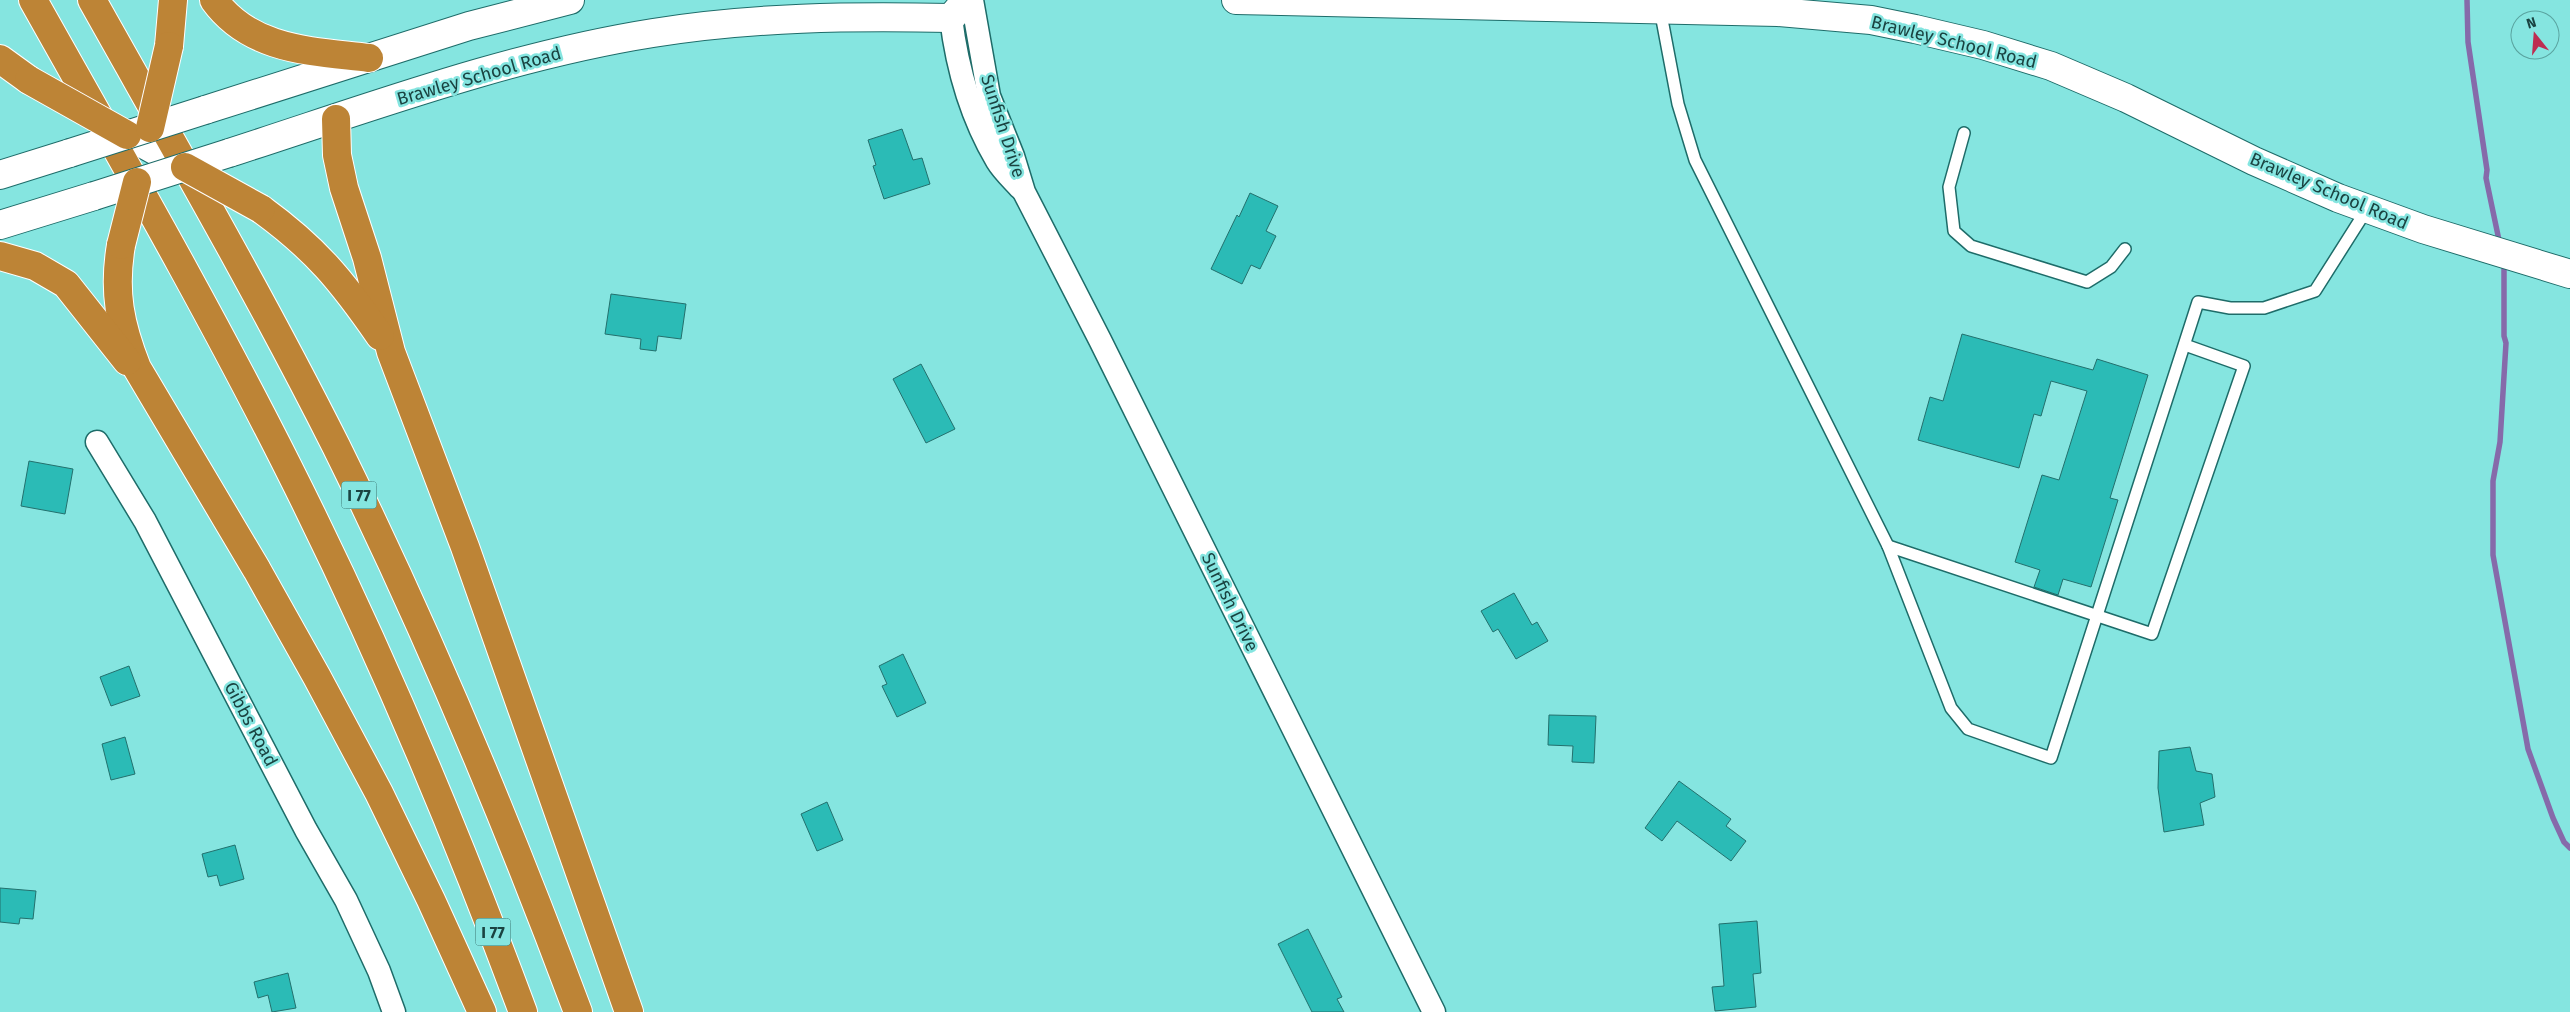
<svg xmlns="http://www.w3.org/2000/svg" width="2570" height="1012" font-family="'Fira Sans',sans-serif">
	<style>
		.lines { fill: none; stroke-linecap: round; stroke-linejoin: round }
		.stream { stroke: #866aaa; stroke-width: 5.5 }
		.building { fill: #2bbbb6; stroke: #23706d }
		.service-casing { stroke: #1e6c69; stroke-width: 14 }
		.minor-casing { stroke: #1e6c69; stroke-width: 25 }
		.secondary-casing { stroke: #1e6c69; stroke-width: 30 }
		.motorway-casing { stroke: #fff; stroke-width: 30 }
		.service { stroke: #fff; stroke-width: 11 }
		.minor { stroke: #fff; stroke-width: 22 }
		.secondary { stroke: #fff; stroke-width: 28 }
		.motorway { stroke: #bd8436; stroke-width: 28 }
		.secondary-bridge-casing { stroke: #1e6c69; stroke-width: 30; stroke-linecap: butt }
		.motorway-bridge-casing { stroke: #fff; stroke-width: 30; stroke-linecap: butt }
		.secondary-bridge { stroke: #fff; stroke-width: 28 }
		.motorway-bridge { stroke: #bd8436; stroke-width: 28 }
		.labels { text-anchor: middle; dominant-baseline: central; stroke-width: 5; stroke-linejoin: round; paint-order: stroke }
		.shield { fill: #85e5e0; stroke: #3a7471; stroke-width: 1 }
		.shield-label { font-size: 16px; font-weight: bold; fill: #1a4341 }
		.street-label { font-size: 18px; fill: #1a4341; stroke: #85e5e0 }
	</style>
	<rect width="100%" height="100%" fill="#85e5e0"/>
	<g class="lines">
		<g class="stream">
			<polyline points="2467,0 2468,42 2487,170 2486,178 2500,245"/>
			<polyline points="2504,261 2504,336 2506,343 2500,442 2493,481 2493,555 2528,749 2553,818 2564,842 2570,848"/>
		</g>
	</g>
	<g class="building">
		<polygon points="902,129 913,160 922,158 930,184 884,199 873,166 876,165 868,140"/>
		<polygon points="1250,193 1278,206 1266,231 1276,236 1260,269 1251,265 1242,284 1211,269 1237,215 1239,217"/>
		<polygon points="611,294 686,304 681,339 658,336 656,351 640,349 641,339 605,334"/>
		<polygon points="1962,334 2093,370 2097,359 2148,375 2110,498 2118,500 2091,587 2063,579 2058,595 2034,587 2040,570 2015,562 2042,475 2059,480 2087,391 2051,381 2041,416 2034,414 2019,468 1918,440 1930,397 1943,401"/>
		<polygon points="921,364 955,429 926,443 893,379"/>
		<polygon points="29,461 73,469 65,514 21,506"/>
		<polygon points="1514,593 1532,625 1537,622 1548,641 1516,659 1498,629 1493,632 1481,611"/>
		<polygon points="903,654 926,703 897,717 882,686 887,684 879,666"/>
		<polygon points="129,666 140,696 111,706 100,677"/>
		<polygon points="1549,715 1596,716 1594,763 1572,762 1573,746 1548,745"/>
		<polygon points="125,737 135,774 111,780 102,744"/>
		<polygon points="2190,747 2196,771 2212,774 2215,797 2200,803 2204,825 2164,832 2158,788 2159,751"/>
		<polygon points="1679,781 1731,819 1726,826 1746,841 1731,861 1677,821 1662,841 1645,828"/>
		<polygon points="827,802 843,840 817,851 801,814"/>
		<polygon points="235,845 244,879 220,886 217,875 208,877 202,854"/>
		<polygon points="0,888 36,891 33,919 20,918 19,924 0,922"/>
		<polygon points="1757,921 1761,973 1753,974 1756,1007 1715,1011 1712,987 1724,986 1719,924"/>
		<polygon points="1308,929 1342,997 1337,999 1344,1012 1312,1012 1278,944"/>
		<polygon points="288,973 296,1008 272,1012 268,995 258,998 254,982"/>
	</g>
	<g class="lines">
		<defs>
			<g id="service">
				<polyline points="1660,9 1678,104 1695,160 1888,546 1951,708 1968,729 2051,758 2198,302 2230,308 2264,308 2315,291 2367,209"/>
				<polyline points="1964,133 1949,187 1954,231 1971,246 2087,282 2111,267 2125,249"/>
				<polyline points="1888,546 2152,634 2244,366 2185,345"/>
			</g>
			<g id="minor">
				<polyline points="972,0 989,96 1013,156 1024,192 1100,340 1434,1012"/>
				<path d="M951 18C957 68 971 117 997 161 1003 171 1012 179 1020 188"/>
				<polyline points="97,442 145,521 306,830 346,900 379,971 394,1012"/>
			</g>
			<g id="secondary">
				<polyline points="1236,0 1778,12 1871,20 1915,29 1983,45 2051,66 2126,98 2254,161 2338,198 2423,229 2570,274"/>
				<polyline points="205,110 469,26 570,0"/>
				<polyline points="127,135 185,167"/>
				<path d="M229 153C369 108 508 56 653 33 752 17 851 16 951 18L966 0"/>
				<polyline points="0,175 70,153"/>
				<polyline points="0,225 94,196"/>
			</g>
			<g id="motorway">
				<path d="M33 0C120 155 208 308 288 467 377 644 454 826 523 1012"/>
				<path d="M92 0C175 148 260 295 336 446 427 630 506 819 578 1012"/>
				<path d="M214 0C251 51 312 51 369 58"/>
				<polyline points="169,46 173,0"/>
				<polyline points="0,59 29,80"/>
				<polyline points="336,119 337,155 344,188 367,258 391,352 465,547 629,1012"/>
				<path d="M261 209C316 249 342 281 380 336"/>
				<path d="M121 245C113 292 120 325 137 368L257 570 317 677 379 793 431 900 482 1012"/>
				<polyline points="0,256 35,266 66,284 127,361"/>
			</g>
		</defs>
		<use href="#service" class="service-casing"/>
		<use href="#minor" class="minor-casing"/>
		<use href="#secondary" class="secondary-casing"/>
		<use href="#motorway" class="motorway-casing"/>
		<use href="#service" class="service"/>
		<use href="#minor" class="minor"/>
		<use href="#secondary" class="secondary"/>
		<use href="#motorway" class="motorway"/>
		<defs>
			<g id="secondary-bridge">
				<polyline points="70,153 205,110"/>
				<polyline points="94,196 229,153"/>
			</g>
			<g id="motorway-bridge">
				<polyline points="29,80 127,135"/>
				<polyline points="150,128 169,46"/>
				<polyline points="185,167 261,209"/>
				<polyline points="121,245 137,182"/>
			</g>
		</defs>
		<use href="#secondary-bridge" class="secondary-bridge-casing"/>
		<use href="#motorway-bridge" class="motorway-bridge-casing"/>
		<use href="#secondary-bridge" class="secondary-bridge"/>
		<use href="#motorway-bridge" class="motorway-bridge"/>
	</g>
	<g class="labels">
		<g class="shield">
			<rect x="341.5" y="481.5" width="35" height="27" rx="4"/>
			<rect x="475.5" y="918.5" width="35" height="27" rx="4"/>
		</g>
		<g class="shield-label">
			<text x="359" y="495">I 77</text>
			<text x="493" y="932">I 77</text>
		</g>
		<g class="street-label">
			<text transform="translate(1954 42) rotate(14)">Brawley School Road</text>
			<text transform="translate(479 76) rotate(-16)">Brawley School Road</text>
			<text transform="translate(1003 126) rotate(72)">Sunfish Drive</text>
			<text transform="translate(2329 191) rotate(23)">Brawley School Road</text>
			<text transform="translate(1230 602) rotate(64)">Sunfish Drive</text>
			<text transform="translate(251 724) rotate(62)">Gibbs Road</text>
		</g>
	</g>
	<g transform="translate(2535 35) rotate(343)"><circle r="24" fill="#85e5e0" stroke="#5aa4a0"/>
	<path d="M0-4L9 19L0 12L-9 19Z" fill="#bd2d51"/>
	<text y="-8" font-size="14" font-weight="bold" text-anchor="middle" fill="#1a4341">N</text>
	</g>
</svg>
